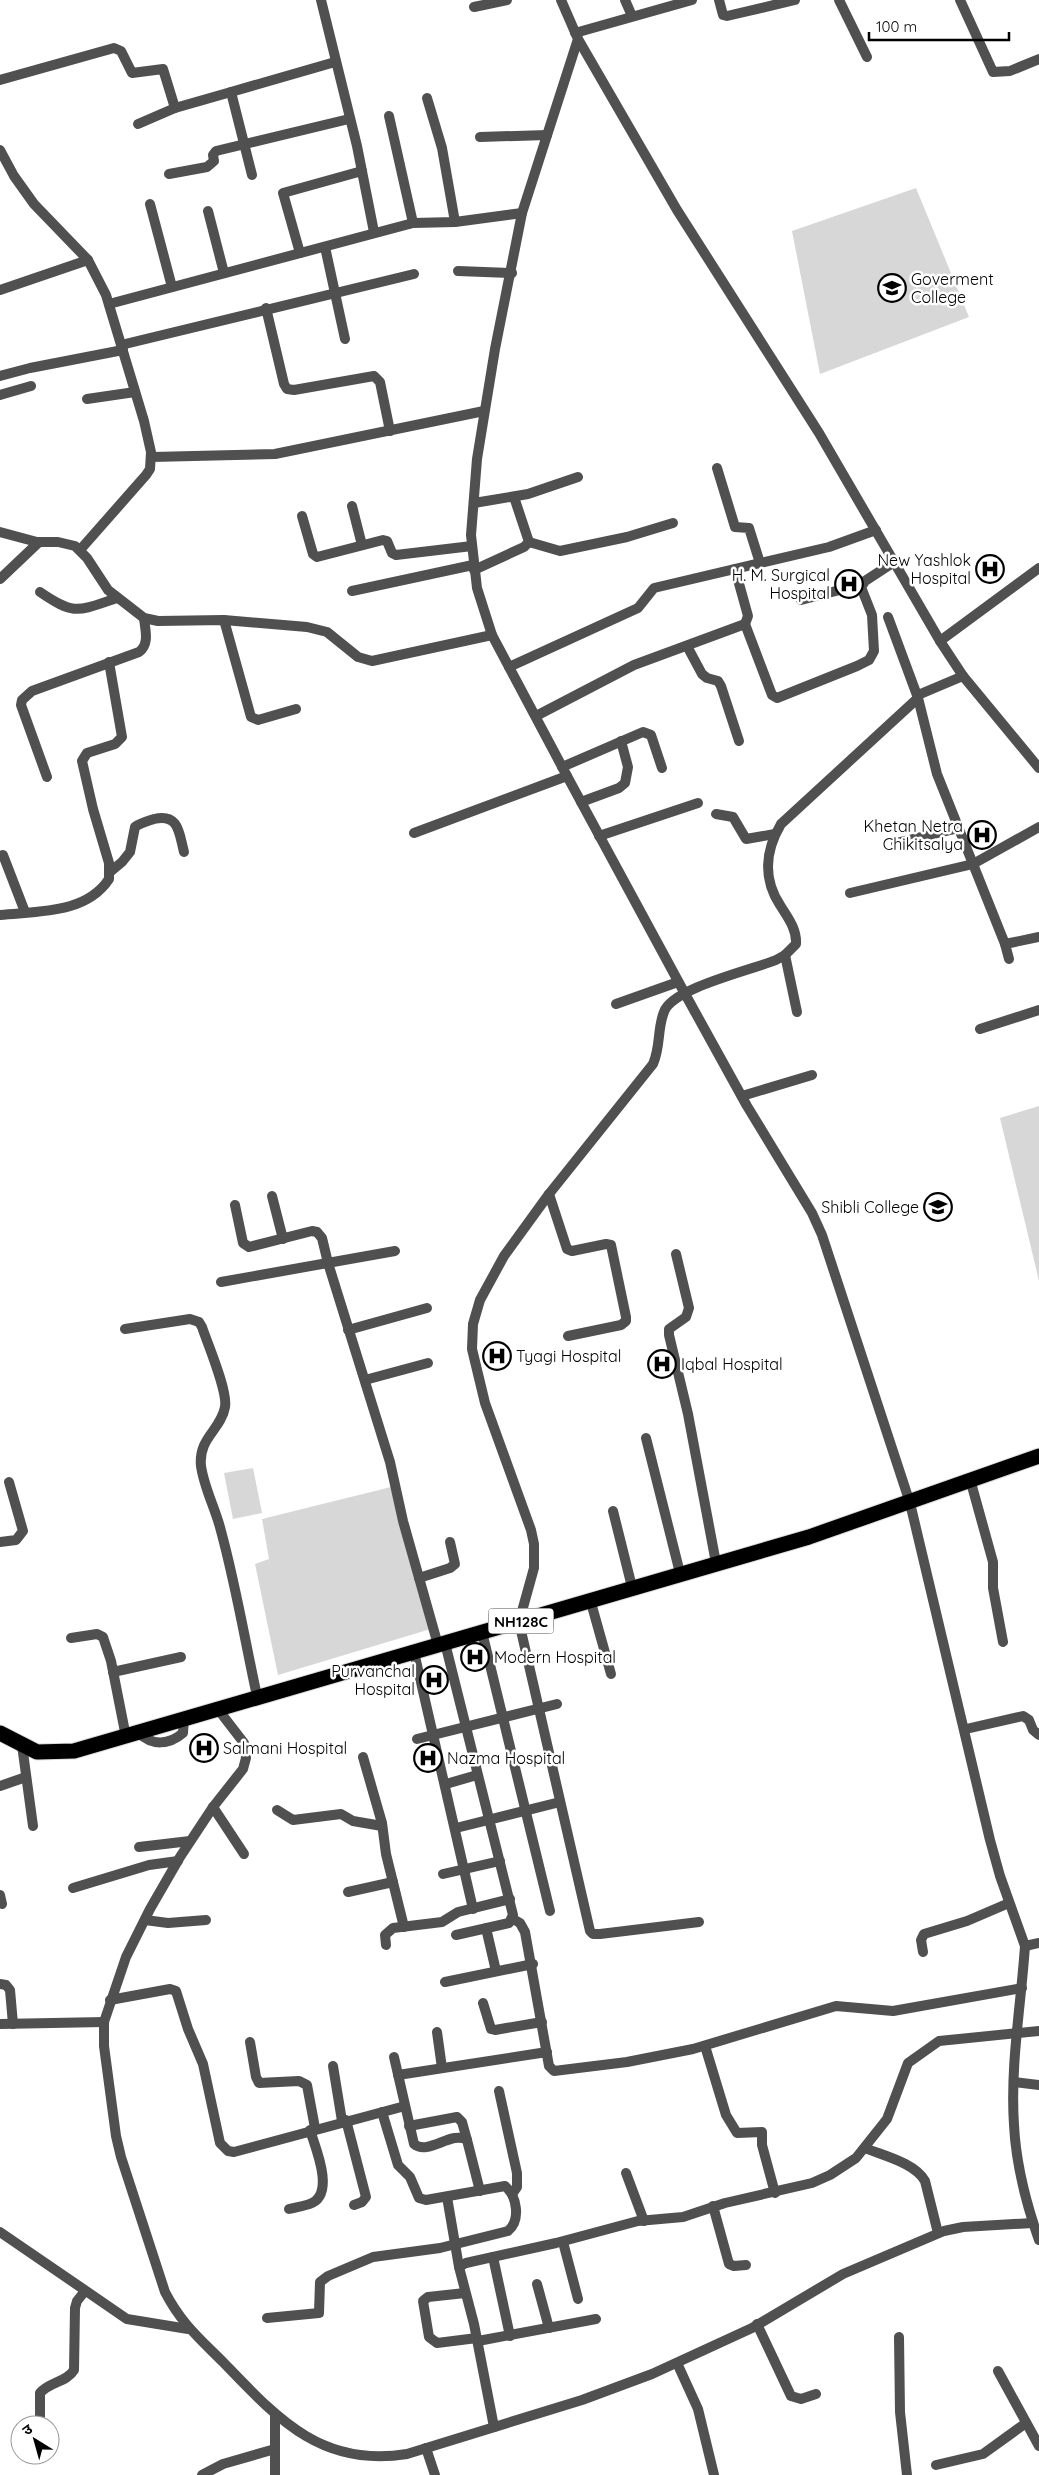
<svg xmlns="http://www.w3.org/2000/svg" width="1039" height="2475" font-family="Quicksand,'Noto Sans Devanagari',sans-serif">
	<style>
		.green { fill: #d7d7d7 }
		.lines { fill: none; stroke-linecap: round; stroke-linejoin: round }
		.highway-casing { stroke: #dbdbdb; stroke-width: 17 }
		.minor { stroke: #505050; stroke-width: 10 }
		.highway { stroke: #000; stroke-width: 15 }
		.labels { text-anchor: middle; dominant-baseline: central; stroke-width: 5; stroke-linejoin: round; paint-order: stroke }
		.shield { fill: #fff; stroke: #4c4c4c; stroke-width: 1 }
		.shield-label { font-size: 15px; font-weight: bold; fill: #000 }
		.poi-label { font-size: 16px; fill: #000; stroke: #fff; text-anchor: start }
	</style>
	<rect width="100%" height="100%" fill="#fff"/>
	<g class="green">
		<polygon points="916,188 969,317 820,374 792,231"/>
		<polygon points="1039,1106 1039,1281 1000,1118"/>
		<polygon points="253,1468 262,1513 233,1519 224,1473"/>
		<polygon points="391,1487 434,1628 278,1675 255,1564 269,1559 262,1519"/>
	</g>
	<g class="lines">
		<defs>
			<polyline id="highway" points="0,1733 37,1752 74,1751 809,1537 1039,1456"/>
		</defs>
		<use href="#highway" class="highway-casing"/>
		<g class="minor">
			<polyline points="321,0 357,146 374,232"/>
			<polyline points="561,0 578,39 677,210 819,433 940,641 963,676 1039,768"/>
			<polyline points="625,0 632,16"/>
			<polyline points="719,0 723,15 727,16 795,0"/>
			<polyline points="839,0 867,57"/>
			<polyline points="960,0 993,72 1010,71 1039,59"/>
			<polyline points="474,7 507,0"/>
			<polyline points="575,33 692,0"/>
			<polyline points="578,39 522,213 495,349 477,459 471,535 477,588 492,635 567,776 684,992 747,1106 812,1213 822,1235 910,1503 990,1840 1000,1876 1025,1946 1039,1943"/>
			<polyline points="0,80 114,48 121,51 132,73 163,69 175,108 231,92"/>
			<polyline points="427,98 442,148 455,222"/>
			<polyline points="389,116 413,223"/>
			<polyline points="138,124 175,108"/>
			<polyline points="480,137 547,135"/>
			<polyline points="0,150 14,176 34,204 88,260 106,295 144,421 151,452 150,469 146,475 80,550"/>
			<polyline points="169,174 207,167 214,161 213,155 216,151 349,119"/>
			<polyline points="252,175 231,92 335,62"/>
			<polyline points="150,204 172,287"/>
			<polyline points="208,211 224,273"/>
			<polyline points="325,247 345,339"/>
			<polyline points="300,253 283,193 362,171"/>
			<polyline points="458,271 512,273"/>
			<polyline points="0,290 88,260"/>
			<polyline points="109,304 413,223 455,222 522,213"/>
			<polyline points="266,308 284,384 287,389 294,390 374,376 380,382 390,431"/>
			<polyline points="121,345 414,274"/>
			<polyline points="0,376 30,368 123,350"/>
			<polyline points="0,395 31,386"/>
			<polyline points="87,399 135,392"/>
			<polyline points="152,457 275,454 484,411"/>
			<polyline points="717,468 735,527 749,528 760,563"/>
			<polyline points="474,503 528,494 578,477"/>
			<polyline points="352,506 362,545"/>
			<polyline points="302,516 313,554 317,557 383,540 387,541 392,553 396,555 472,546"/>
			<polyline points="0,532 37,542 58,542 75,546 87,558 108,590 144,618 158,621 224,620 307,627 327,632 358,657 372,661 492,635"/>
			<polyline points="529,542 560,551 627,537 673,523"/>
			<polyline points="474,570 524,547 529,542 514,497"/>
			<polyline points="0,579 39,542"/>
			<polyline points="352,591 473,565"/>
			<path d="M40 592C75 616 78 611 117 598"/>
			<polyline points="801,600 863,584"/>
			<polyline points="888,617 918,698 937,774 1005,944"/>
			<polyline points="224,620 251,717 258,720 296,709"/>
			<polyline points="745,624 772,695 777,698 857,666 869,660 874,651 872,615 861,587 865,581 894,562"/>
			<polyline points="940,641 1039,568"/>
			<polyline points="687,646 702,674 707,678 718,681 721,686 739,741"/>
			<polyline points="509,667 638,608 654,588 829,547 876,530"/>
			<polyline points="536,716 634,665 745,624 748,616 735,569"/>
			<polyline points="562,767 643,732 651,735 662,768"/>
			<path d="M47 777 21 705 22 700 32 691 139 652C150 644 145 629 144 618"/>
			<polyline points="581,802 619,788 625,783 628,767 621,741"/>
			<polyline points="716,814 733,817 746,839 775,834"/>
			<polyline points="414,833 567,776"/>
			<polyline points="599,836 698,803"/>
			<polyline points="896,843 959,828"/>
			<polyline points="3,855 25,912"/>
			<path d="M110 872 122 862 130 852 135 827C140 823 148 821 154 819 179 813 179 833 184 852"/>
			<polyline points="850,893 973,864 1039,827"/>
			<path d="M0 915C38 911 86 914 109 879V863L93 809 82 761 87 753 115 744 122 737 109 662"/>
			<polyline points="785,955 797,1012"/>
			<polyline points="1009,959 1005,944 1039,937"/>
			<polyline points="616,1004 678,982"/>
			<polyline points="980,1029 1039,1010"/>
			<polyline points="742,1096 812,1075"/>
			<polyline points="549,1194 567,1249 572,1251 606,1244 611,1245 626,1317 626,1321 621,1325 568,1336"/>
			<polyline points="272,1196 283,1239"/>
			<polyline points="235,1205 243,1243 249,1247 312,1231 317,1232 322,1238 328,1263 390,1462 403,1521 438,1645"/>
			<polyline points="676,1254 689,1308 686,1317 669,1329 669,1335 688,1414 716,1563"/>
			<polyline points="221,1282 395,1251"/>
			<path d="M125 1329 190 1319 199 1322 202 1327C208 1345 228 1391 225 1407 221 1430 198 1438 201 1466 204 1488 216 1510 221 1531 236 1586 245 1641 257 1696"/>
			<polyline points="348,1330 427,1308"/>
			<polyline points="365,1380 428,1363"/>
			<polyline points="646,1438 680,1573"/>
			<polyline points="970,1479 993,1562 993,1588 1003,1642"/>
			<polyline points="613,1511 632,1587"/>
			<polyline points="0,1542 16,1540 23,1531 9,1482"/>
			<polyline points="419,1578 450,1568 455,1564 450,1542"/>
			<polyline points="590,1599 611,1674"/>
			<polyline points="482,1632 550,1911"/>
			<polyline points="71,1638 97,1634 103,1637 111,1661 126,1737"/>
			<polyline points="445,1643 513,1915 509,1923 456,1935"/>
			<polyline points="414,1652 473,1909"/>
			<polyline points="113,1672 181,1657"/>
			<path d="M217 1708 244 1743 246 1758 243 1769 213 1807 180 1857 150 1909 126 1957 104 2022V2046L116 2136 121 2157 165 2292C181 2323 199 2338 223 2362 277 2418 321 2468 407 2454L582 2400 652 2374 752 2328 843 2274 944 2231 963 2227 1033 2223"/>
			<polyline points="966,1729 1023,1716 1029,1720 1033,1730 1039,1735"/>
			<path d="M139 1733C152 1746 169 1745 183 1733L184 1718"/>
			<polyline points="417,1739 557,1704"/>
			<polyline points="22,1745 33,1826"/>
			<polyline points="363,1757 382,1823 386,1854 404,1927"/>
			<polyline points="446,1784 477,1775"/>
			<polyline points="0,1786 26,1777"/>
			<polyline points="213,1807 244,1854"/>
			<polyline points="277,1810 293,1820 341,1814 353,1821 382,1826"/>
			<polyline points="456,1828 560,1802"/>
			<polyline points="139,1847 190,1841"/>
			<polyline points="443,1874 500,1861"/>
			<polyline points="73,1888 149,1865 178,1861"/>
			<polyline points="348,1892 393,1882"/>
			<polyline points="0,1895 2,1904"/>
			<polyline points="513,1919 520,1923 525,1932 549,2066 554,2071 627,2062 693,2049 836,2006 893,2011 1022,1988"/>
			<polyline points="145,1920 168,1923 206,1920"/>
			<path d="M699 1922 600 1934H593L590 1931 519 1622 534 1568V1544L531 1530 485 1403 472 1349 473 1324 480 1300 504 1256 549 1194 653 1064C661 1046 657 1029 664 1012 672 988 752 970 776 960L785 955 796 944C797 929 788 918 780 905 763 879 765 851 781 824L918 698V695L963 676"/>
			<polyline points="486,1928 496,1971"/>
			<polyline points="386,1945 385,1935 393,1928 442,1922 458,1912 510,1899"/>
			<path d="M1025 1946C1021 2005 1010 2066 1014 2125 1016 2165 1026 2203 1039 2240"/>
			<polyline points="923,1952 921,1940 924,1934 967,1921 1009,1903"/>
			<polyline points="445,1982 533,1964"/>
			<polyline points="0,1984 6,1985 10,1990 13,2024"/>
			<polyline points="110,2000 170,1989 176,1991 188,2029 203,2064 220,2143 228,2151 234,2152 405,2106"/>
			<polyline points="483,2003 491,2029 495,2030 542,2022"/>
			<polyline points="0,2024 104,2022"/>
			<polyline points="437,2032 442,2068"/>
			<polyline points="250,2042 256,2077 259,2083 299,2081 307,2085 315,2128"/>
			<polyline points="705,2046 726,2115 737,2133 762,2132 762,2145 775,2193"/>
			<path d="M394 2057 414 2144C428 2156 452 2130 467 2140L480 2191"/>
			<polyline points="333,2066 342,2121"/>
			<polyline points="398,2075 547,2052"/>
			<polyline points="1014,2082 1039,2085"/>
			<polyline points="499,2091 517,2173 517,2187 512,2194"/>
			<polyline points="346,2120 366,2197 362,2202 354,2205"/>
			<polyline points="409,2126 457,2117 462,2122 467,2140"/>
			<path d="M865 2148C884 2156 915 2163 925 2181L938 2233"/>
			<polyline points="626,2173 644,2221"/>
			<polyline points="447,2197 459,2267"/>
			<polyline points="713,2206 729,2264 734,2266 746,2265"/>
			<path d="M289 2209C297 2207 305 2206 312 2203 335 2192 315 2147 310 2130"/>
			<polyline points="0,2232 127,2319 188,2329"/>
			<polyline points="563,2242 578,2299"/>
			<polyline points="493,2257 510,2336"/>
			<polyline points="537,2284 549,2328"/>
			<polyline points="465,2293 428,2297 423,2301 429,2337 437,2343 477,2338"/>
			<path d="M267 2318 319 2313 320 2282 328 2276 373 2257 440 2248 508 2231C521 2220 517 2196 505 2186L426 2200 419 2198 410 2177 398 2165 382 2112"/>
			<polyline points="757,2324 791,2396 801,2399 816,2394"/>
			<polyline points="899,2337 900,2412 907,2475"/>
			<polyline points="478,2341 596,2319"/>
			<polyline points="677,2363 698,2409 714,2475"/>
			<polyline points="998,2371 1039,2446"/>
			<polyline points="275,2415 275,2475"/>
			<path d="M40 2425V2393C49 2382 67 2382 74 2370L75 2308 77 2301 85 2291"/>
			<polyline points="494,2427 474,2324 459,2267 466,2263 556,2243 638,2221 683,2217 725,2203 812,2183 830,2175 856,2158 887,2119 908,2063 939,2041 1039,2031"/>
			<polyline points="426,2448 435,2475"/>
			<polyline points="936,2465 983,2454 1026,2423"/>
			<polyline points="202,2475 223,2464 275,2449"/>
		</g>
		<use href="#highway" class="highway"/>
	</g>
	<defs>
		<symbol id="university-ring" viewBox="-11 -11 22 22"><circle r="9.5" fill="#fff" stroke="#000" stroke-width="1.5"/><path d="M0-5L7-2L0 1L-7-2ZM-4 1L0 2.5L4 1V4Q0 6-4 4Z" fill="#000"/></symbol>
		<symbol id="hospital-ring" viewBox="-11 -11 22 22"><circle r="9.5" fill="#fff" stroke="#000" stroke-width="1.5"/><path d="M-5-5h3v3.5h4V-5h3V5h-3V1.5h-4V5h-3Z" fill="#000"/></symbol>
	</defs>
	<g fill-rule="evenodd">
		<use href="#university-ring" x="876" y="272" width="32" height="32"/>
		<use href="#hospital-ring" x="974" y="553" width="32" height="32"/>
		<use href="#hospital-ring" x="833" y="568" width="32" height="32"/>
		<use href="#hospital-ring" x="966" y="819" width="32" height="32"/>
		<use href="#university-ring" x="922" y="1191" width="32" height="32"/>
		<use href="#hospital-ring" x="481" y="1340" width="32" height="32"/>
		<use href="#hospital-ring" x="646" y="1348" width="32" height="32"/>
		<use href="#hospital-ring" x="459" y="1641" width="32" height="32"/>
		<use href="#hospital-ring" x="418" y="1664" width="32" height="32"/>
		<use href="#hospital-ring" x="188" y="1732" width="32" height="32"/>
		<use href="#hospital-ring" x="412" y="1742" width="32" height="32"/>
	</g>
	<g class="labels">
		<rect class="shield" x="488.5" y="1608.5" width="65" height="25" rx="4"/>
		<g class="shield-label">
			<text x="521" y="1621">NH128C</text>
		</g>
		<g class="poi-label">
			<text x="911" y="279">Goverment<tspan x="911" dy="18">College</tspan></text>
			<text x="971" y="560" text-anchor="end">New Yashlok<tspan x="971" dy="18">Hospital</tspan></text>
			<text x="830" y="575" text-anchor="end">H. M. Surgical<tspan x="830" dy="18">Hospital</tspan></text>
			<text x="963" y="826" text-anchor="end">Khetan Netra<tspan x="963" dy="18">Chikitsalya</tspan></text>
			<text x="919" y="1207" text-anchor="end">Shibli College</text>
			<text x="516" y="1356">Tyagi Hospital</text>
			<text x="681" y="1364">Iqbal Hospital</text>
			<text x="494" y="1657">Modern Hospital</text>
			<text x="415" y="1671" text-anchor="end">Purvanchal<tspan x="415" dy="18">Hospital</tspan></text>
			<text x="223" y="1748">Salmani Hospital</text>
			<text x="447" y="1758">Nazma Hospital</text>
		</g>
	</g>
	<g transform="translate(35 2440) rotate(323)"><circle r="24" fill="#ffffff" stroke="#999999"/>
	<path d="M0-4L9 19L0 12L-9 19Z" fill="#000000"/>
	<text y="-8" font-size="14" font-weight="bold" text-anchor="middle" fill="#000000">उ</text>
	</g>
	<path d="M869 32v8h140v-8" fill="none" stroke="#000000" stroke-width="2.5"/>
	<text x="876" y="32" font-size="15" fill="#000000" stroke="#ffffff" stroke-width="4" paint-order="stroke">100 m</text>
</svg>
